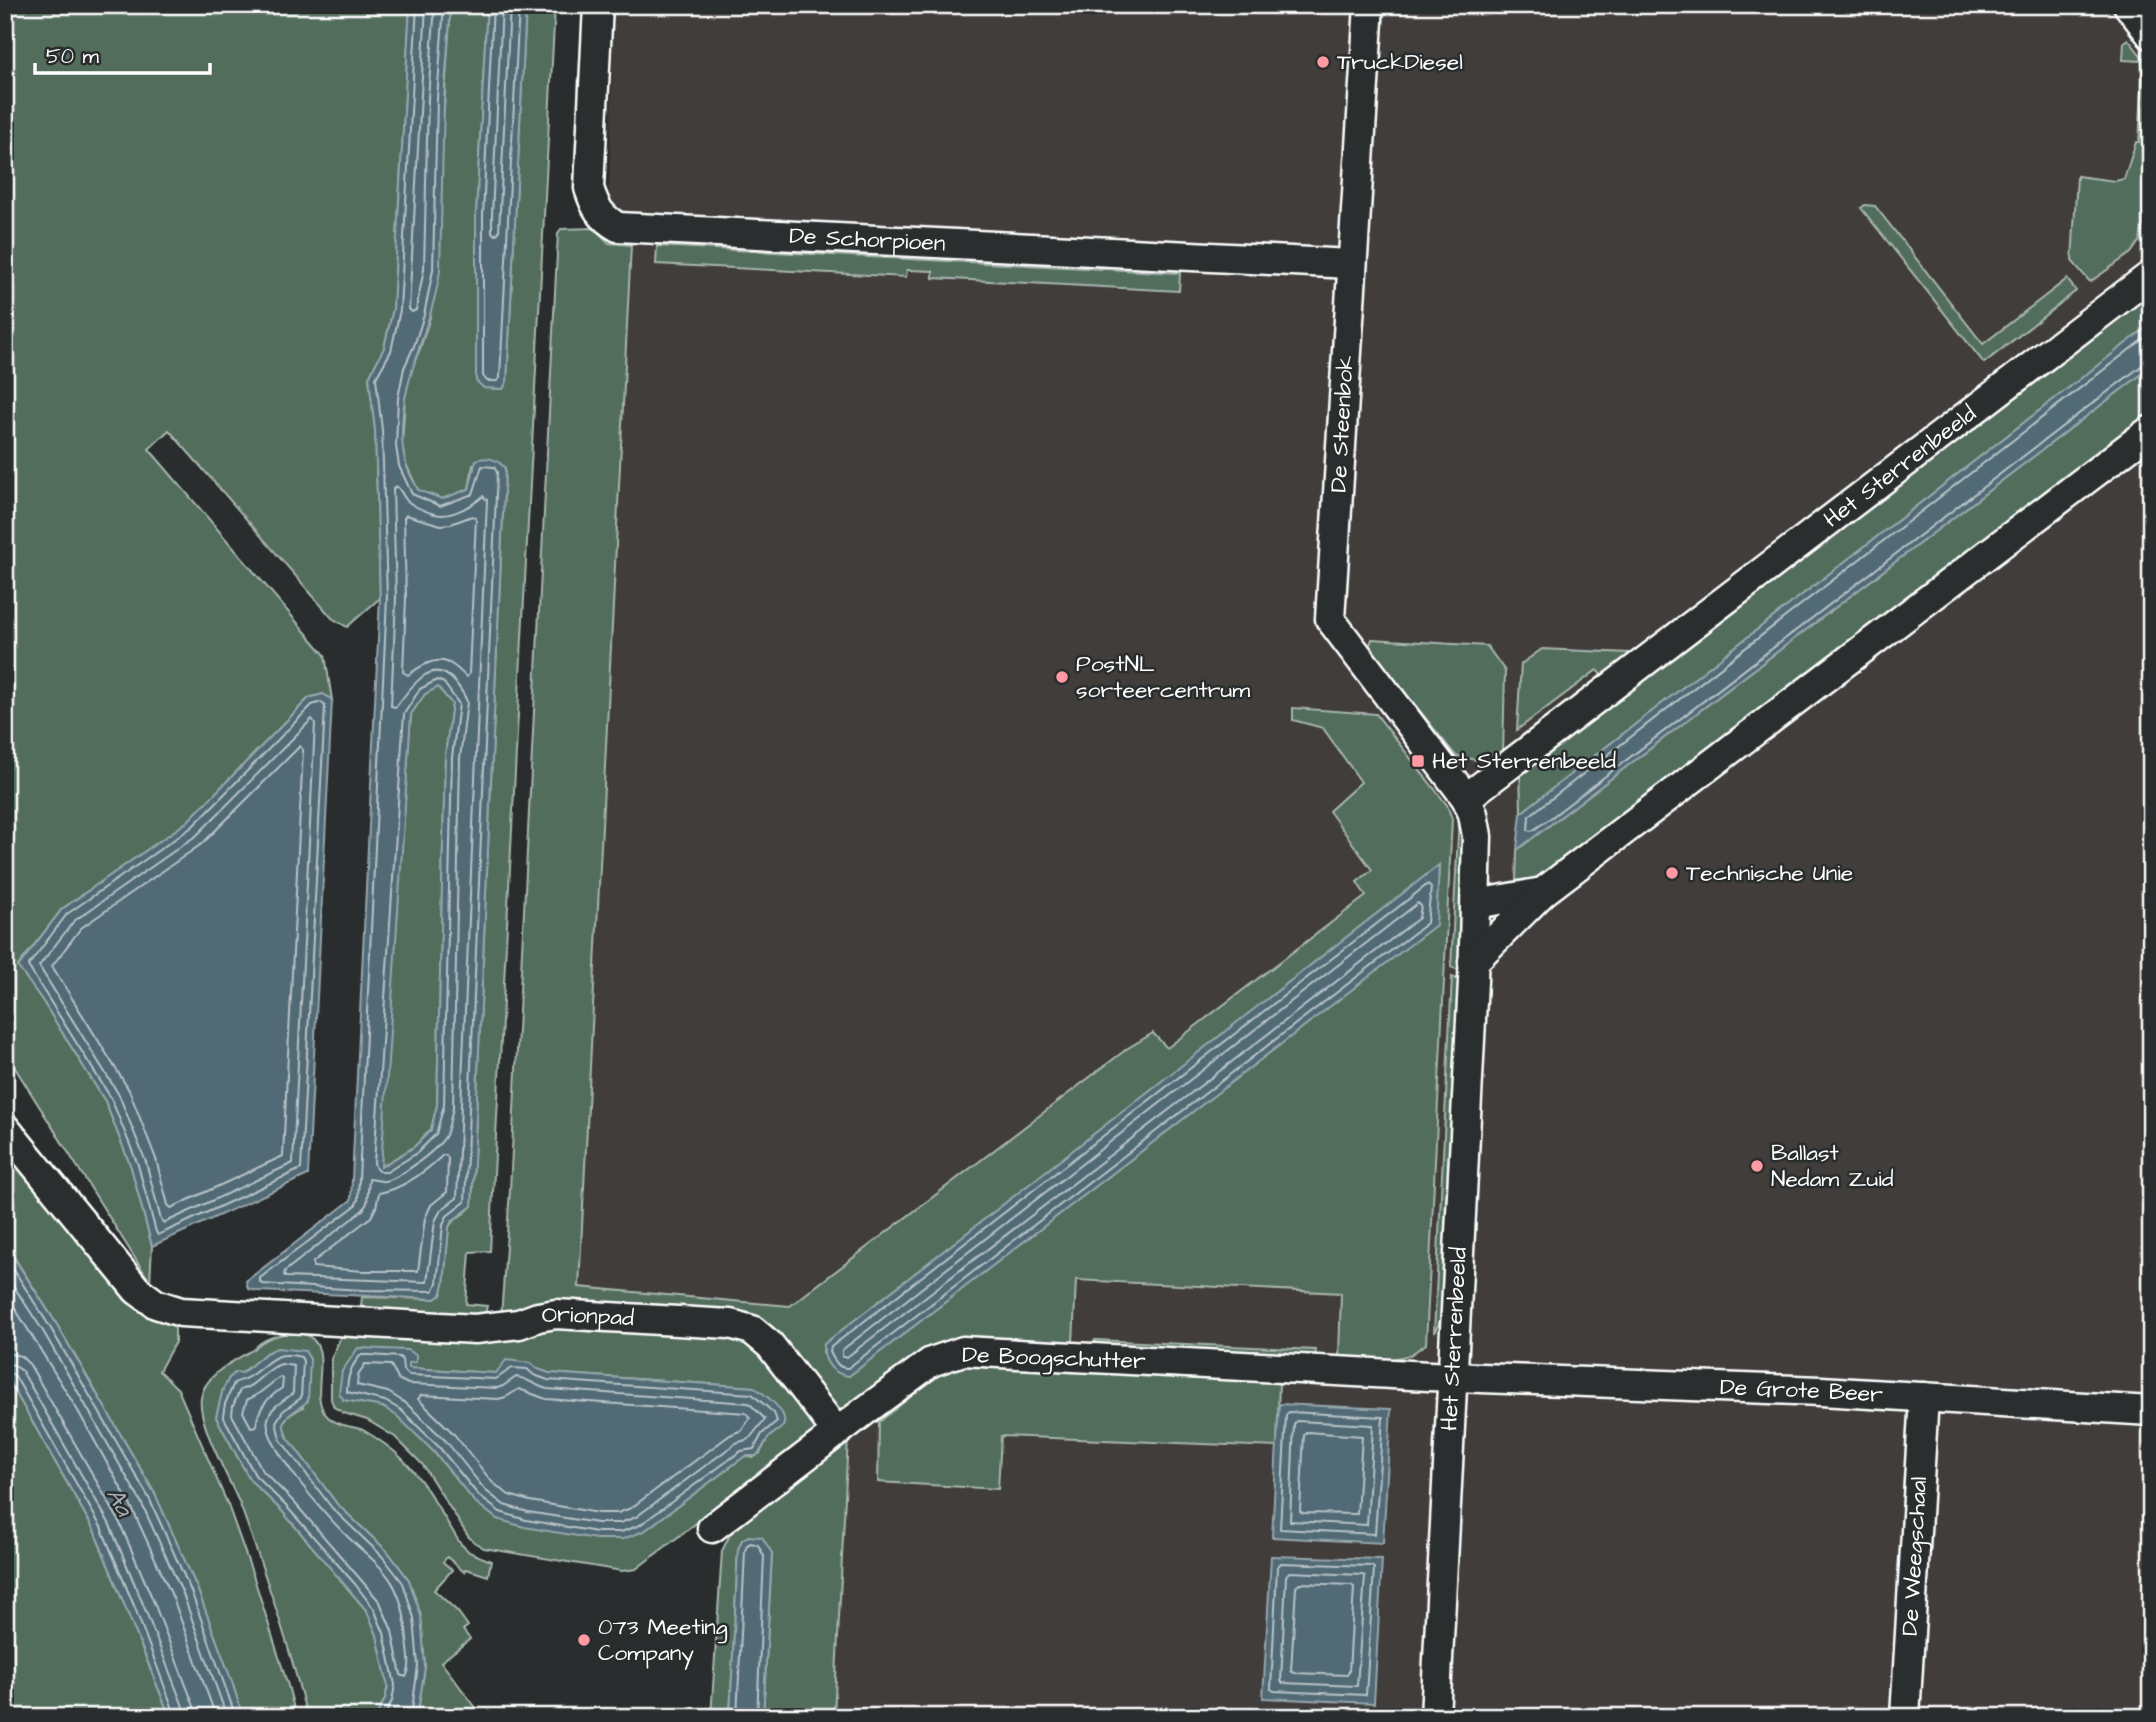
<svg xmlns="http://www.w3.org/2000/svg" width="2156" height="1722" font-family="'Architects Daughter',sans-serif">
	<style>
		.built { fill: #3f3c3b }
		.green { fill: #526d5c; stroke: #a8b6ae; stroke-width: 2; fill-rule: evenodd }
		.water { fill: #516a76; stroke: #97a6ad; stroke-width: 2; fill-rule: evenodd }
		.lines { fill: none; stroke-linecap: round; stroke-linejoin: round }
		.shore { stroke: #b9c3c8; stroke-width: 2 }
		.street-casing { stroke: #fff; stroke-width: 33 }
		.street { stroke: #2a2d2e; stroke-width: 28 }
		.poi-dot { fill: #ff9aa2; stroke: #2a2d2e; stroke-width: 2.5 }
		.labels { text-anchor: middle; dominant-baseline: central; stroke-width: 5; stroke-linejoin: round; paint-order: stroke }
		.poi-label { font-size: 23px; fill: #fff; stroke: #2a2d2e; text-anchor: start }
		.street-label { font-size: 23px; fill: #fff; stroke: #2a2d2e }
		.water-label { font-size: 24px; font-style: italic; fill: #a8b4ba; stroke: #2a2d2e }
	</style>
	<rect width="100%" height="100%" fill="#2a2d2e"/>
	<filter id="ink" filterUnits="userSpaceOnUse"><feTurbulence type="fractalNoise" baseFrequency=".0143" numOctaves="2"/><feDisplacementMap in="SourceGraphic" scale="14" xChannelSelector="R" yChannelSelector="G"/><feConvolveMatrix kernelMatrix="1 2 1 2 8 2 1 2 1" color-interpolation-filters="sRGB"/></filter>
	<g filter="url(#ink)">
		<polygon class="built" points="614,5 2151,5 2151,1717 834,1717 848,1438 790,1306 579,1287"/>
		<g class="green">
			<polygon points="5,5 410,5 393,309 384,348 369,377 375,430 380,598 347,627 332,618 169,430 149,449 325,655 332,700 323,694 309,698 187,822 62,909 18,966 42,1000 105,1101 131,1167 152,1246 150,1282 5,1052"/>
			<path d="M451 5H487L476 215V312L484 388 503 389 507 381 526 5H555L490 1251 470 1252 466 1304 487 1306 485 1314 475 1319 360 1313 362 1297 434 1299 441 1295 444 1284 449 1227C454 1217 466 1215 472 1205L505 468 473 465 469 489 442 499 418 490 406 464 402 445 405 398 411 370 420 349 430 317Z"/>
			<polygon points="2128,39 2151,68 2151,186 2140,240 2131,253 2090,282 2072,261 2077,176 2115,181 2124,179 2136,142 2139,142 2143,72 2142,61 2123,60 2124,43"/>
			<polygon points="1865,205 1875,206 1983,344 2067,279 2076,291 1984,363 1861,208"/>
			<path d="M594 228 609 243 631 245 579 1287 790 1306 1128 1048 1153 1033 1167 1048 1366 896 1357 882 1372 870 1329 811 1361 782 1323 728 1293 720V708L1376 714 1447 805 1452 819 1426 1344 1410 1355 1392 1359 1339 1356 1341 1293 1076 1280 1073 1343 960 1337 924 1350 843 1410 834 1409 776 1339 501 1317 510 1190 558 233 561 229ZM1439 866 1435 925 849 1376 823 1352 824 1344Z"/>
			<polygon points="657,246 1180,273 1179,291 933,278 933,271 907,270 906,277 656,264"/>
			<polygon points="2151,283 2151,324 1521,813 1520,765"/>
			<polygon points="2151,367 2151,421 1538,881 1528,884 1516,881 1517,850"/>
			<polygon points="1372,639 1487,646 1505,671 1503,755 1482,761 1456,756 1369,647"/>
			<polygon points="1542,649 1629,653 1631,661 1626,667 1601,675 1597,670 1517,730 1521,664"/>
			<polygon points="438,686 452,704 445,756 437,1105 431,1129 414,1147 380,1167 411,714 425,694"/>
			<path d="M1459 816C1470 866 1462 919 1459 970L1451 967Z"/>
			<polygon points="1452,977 1459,980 1441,1319 1434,1333"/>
			<polygon points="5,1143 175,1322 175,1342 159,1371 178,1389 228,1505 254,1578 289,1689 296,1717 243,1717 232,1682 197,1588 155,1494 56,1323 5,1243"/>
			<path d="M359 1324 540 1326 748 1337 817 1425 813 1434 636 1569 622 1571 484 1548 474 1542 468 1536 422 1464 395 1437 367 1420 344 1413 334 1407 331 1399V1359L341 1336ZM407 1350 416 1356V1361L409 1362 408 1368 496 1373 504 1365 537 1369 549 1373 754 1387 783 1426 768 1438 760 1453 753 1458 745 1456 644 1531 474 1501C454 1477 410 1417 382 1407 370 1403 356 1401 344 1400Z"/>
			<path d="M300 1332C341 1345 304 1394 328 1417 338 1426 351 1426 363 1430 370 1434 379 1440 386 1445 419 1468 439 1510 460 1543L469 1552 491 1561 488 1576 466 1569 464 1572 447 1557 443 1562 452 1570 434 1590 458 1612 468 1626 463 1630 470 1639 441 1662 483 1717H417L425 1667 421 1616 409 1580 388 1552 337 1504 286 1435 283 1424 288 1416 303 1407 266 1353 223 1389 216 1417 250 1480 282 1511 367 1611 377 1635 388 1686 385 1699 376 1717H307C290 1646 266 1576 241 1507 231 1481 197 1424 201 1398 204 1374 236 1360 254 1349 265 1336 284 1333 300 1332Z"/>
			<polygon points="1095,1340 1316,1350 1315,1355 1095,1344"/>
			<polygon points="967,1366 1279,1381 1277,1447 1001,1436 998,1489 878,1482 879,1422 939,1374"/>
			<polygon points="5,1374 94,1530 170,1717 5,1717"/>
			<polygon points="848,1438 834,1717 763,1717 772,1554 738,1549 730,1717 711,1717 722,1551 732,1530"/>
		</g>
		<g class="water">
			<path d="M410 5H451L444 99 440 270C432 334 390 394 405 460 407 471 414 481 418 490L442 499 469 489 476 460C488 456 497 459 505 468L472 1206 452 1221 449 1227 444 1284 441 1295 434 1299 258 1291 248 1289 246 1281 351 1200 380 598 375 430 369 377 384 348 393 309ZM438 687 452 704 445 756 437 1105 431 1130 414 1147 381 1167 411 714 425 694Z"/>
			<polygon points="487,5 526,5 507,381 503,389 484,388 476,381 476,215"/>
			<polygon points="2151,324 2151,367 1517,850 1521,813"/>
			<polygon points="323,694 332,700 308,1175 152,1246 131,1167 105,1101 42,1000 18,967 62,909 187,822 309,698"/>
			<path d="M1439 865 1436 925 849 1376C832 1374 822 1361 824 1344Z"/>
			<polygon points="5,1244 56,1323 155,1494 197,1588 232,1682 243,1717 170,1717 94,1530 5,1374"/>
			<polygon points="277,1348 305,1351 310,1359 308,1401 288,1416 283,1423 286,1435 337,1504 388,1552 409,1580 421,1616 425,1667 417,1717 376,1717 385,1699 388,1686 377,1635 367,1611 282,1511 250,1480 216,1417 223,1389 229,1378 236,1372 242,1373 266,1353"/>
			<path d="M358 1348 407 1350 416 1355V1362L409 1363V1368L496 1373 506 1360 531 1363 538 1369 549 1373 754 1387C763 1393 791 1413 783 1426 780 1430 773 1433 769 1437 764 1443 762 1451 756 1456H745L644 1531 623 1539H596L524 1527 497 1519 474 1501 434 1452 397 1416 383 1407 344 1400 339 1393 342 1371Z"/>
			<polygon points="1279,1404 1391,1409 1383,1543 1272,1537"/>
			<polygon points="748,1536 762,1537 772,1553 763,1717 730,1717 738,1549 742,1540"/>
			<polygon points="1271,1556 1382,1559 1374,1703 1263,1698"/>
		</g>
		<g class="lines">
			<g class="shore">
				<polyline points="417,5 400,310 391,351 376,378 382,430 387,598 358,1200 355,1206 260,1278 260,1282 262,1284 362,1290 433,1291 437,1283 443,1225 447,1216 465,1202 497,472 494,467 482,466 473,494 440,506 412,494 399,466 396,446 398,398 404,368 414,346 424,315 433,270 437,99 444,5"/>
				<polyline points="426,5 409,309 412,312 416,310 424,269 428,98 435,5"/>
				<polyline points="493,5 483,215 483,376 487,381 497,381 500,378 519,5"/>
				<polyline points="502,5 492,215 492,232 495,235 499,232 510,5"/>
				<polyline points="2151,333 1529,816 1528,830 1532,831 1548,820 2144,364 2151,362"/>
				<path d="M396 486C402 490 403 499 410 503 417 508 433 515 442 515 454 515 474 505 483 496L487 500 457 1198 441 1210 435 1221 427 1282 286 1277 284 1275 285 1271 363 1210 367 1203 369 1179C374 1179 380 1182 385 1181 399 1179 440 1148 446 1135 449 1126 451 1116 453 1108L460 758 467 702C465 695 461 690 456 683 432 654 411 687 396 707L391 706 396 598 393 489Z"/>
				<path d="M406 515 441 525 451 524 472 516 476 518 469 674 467 677C462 674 460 670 454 666 438 654 422 665 408 675L403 672 406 598 404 518Z"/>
				<polygon points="437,680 444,683 459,704 452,757 444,1105 436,1134 417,1153 387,1172 381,1172 376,1169 374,1163 404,714 420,689"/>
				<polygon points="321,702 325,706 301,1169 158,1235 156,1232 138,1165 111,1098 28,966 67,914 192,827 312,705"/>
				<polygon points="312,719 315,723 293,1163 164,1223 161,1220 146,1162 119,1095 39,966 74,921 197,835"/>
				<polygon points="300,746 303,750 283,1156 171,1208 168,1205 156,1159 129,1090 52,966 81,928 203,843"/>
				<path d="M1428 884 1431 888 1427 923 848 1368C838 1369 834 1360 830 1352L831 1347Z"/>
				<polygon points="1418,903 1421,906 1419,918 847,1357 842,1357 842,1350"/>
				<path d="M443 1155H446L448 1158 447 1192 431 1205 425 1218 418 1271H363L313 1267V1262L371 1217 376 1207 379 1193C403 1189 425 1172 443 1155Z"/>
				<polyline points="5,1256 50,1327 149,1498 191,1591 236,1717"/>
				<polyline points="5,1273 43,1331 141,1502 183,1594 227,1717"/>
				<polyline points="5,1292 78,1411 131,1506 173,1598 216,1717"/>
				<polyline points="5,1353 21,1356 30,1365 118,1519 153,1600 194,1706 195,1717"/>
				<path d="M370 1355 400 1357 402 1360 403 1370 409 1375 496 1379 512 1368 527 1369 534 1375 548 1380 752 1394 774 1413 777 1421 762 1434 754 1449 741 1451 640 1525 621 1532H597L526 1520 500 1512 479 1496 439 1447 401 1410 385 1401 347 1392C347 1378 351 1365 361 1355Z"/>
				<polyline points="5,1363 14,1365 22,1371 109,1523 143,1604 184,1709 185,1717"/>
				<path d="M281 1364 294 1366 293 1393C284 1401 271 1406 268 1419 261 1443 329 1519 348 1537 364 1553 385 1567 395 1588 403 1604 406 1623 407 1640 408 1652 412 1666 406 1677L401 1675 392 1631 380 1602 293 1501 263 1471 232 1415 233 1406 240 1390C257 1386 265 1369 281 1364Z"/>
				<path d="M365 1364 391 1365 398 1379 408 1384 497 1388 503 1386 516 1377C527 1378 536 1386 547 1389L749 1403 765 1419 749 1439 736 1443 636 1517 620 1523H597L528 1512 504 1505 485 1490 446 1441 407 1404 388 1392 357 1385 358 1376Z"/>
				<polyline points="5,1372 10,1373 15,1376 101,1527 135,1608 176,1717"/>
				<path d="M280 1377 283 1380 282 1388C268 1398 258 1407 256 1426L251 1427 243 1412 247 1400 258 1394Z"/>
				<polygon points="519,1389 546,1399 746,1413 750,1418 742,1430 730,1435 631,1508 618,1513 598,1513 530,1501 509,1495 492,1482 454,1434 418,1399 421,1395 498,1399 506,1397"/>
				<polygon points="1289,1412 1383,1417 1375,1534 1280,1529 1286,1415"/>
				<polygon points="1297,1421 1373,1425 1367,1525 1290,1521 1294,1424"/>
				<polygon points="1307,1432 1362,1436 1357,1514 1303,1513 1300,1511 1304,1435"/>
				<polygon points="1281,1563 1371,1566 1374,1568 1366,1695 1274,1691 1271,1689 1277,1567"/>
				<polygon points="1289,1572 1362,1575 1365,1576 1357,1686 1283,1683 1281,1681 1286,1576"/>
				<polygon points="1299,1583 1351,1585 1354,1587 1349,1672 1347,1675 1294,1673 1291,1671 1296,1587"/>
				<path d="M384 1717 392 1701 395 1685 384 1633 374 1609 355 1584 287 1507 255 1475 223 1416 225 1404 234 1383C240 1380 244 1380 250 1376 270 1363 273 1350 301 1357L303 1361 301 1398 283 1411 276 1422 280 1439 332 1508 382 1556 403 1583 414 1618 418 1666 411 1717"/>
				<polyline points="737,1717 745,1551 747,1545 751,1543 758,1545 764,1556 757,1717"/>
			</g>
			<defs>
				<g id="street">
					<path id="s1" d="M598 5 589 188C595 207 600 217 618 227L1351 264"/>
					<polyline points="1369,5 1330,619 1466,798 1473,814 1477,836 1473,981 1435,1717"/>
					<polyline points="2128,5 2151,35"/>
					<path id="s2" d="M1466 798 2151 275"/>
					<polyline points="1476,904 1543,892 2151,430"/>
					<polyline points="1473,962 1543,892"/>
					<path id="s3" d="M5 1128 137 1290 156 1304 181 1312 475 1329 519 1324 538 1317 556 1314 730 1324 752 1330 770 1345 837 1432"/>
					<path id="s4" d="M712 1528 866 1410 931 1362 963 1351 1429 1376 1821 1391 2151 1411"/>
					<path id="s5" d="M1905 1717 1924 1397"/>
				</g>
			</defs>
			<use href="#street" class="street-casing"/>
			<use href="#street" class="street"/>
		</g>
	</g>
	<g class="poi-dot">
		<circle cx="1323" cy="62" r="7"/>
		<circle cx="1062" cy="677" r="7"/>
		<rect x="1411" y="754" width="14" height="14" rx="3.5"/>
		<circle cx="1672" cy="873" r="7"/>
		<circle cx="1757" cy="1166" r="7"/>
		<circle cx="584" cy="1640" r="7"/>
	</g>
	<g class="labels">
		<g class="poi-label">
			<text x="1337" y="62">TruckDiesel</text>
			<text x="1076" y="664">PostNL<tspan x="1076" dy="26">sorteercentrum</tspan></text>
			<text x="1432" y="761">Het Sterrenbeeld</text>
			<text x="1686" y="873">Technische Unie</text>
			<text x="1771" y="1153">Ballast<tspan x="1771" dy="26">Nedam Zuid</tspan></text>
			<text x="598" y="1627">073 Meeting<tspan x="598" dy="26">Company</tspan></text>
		</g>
		<g class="street-label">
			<text stroke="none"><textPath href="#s1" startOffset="483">De Schorpioen</textPath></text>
			<text transform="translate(1342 424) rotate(-87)">De Steenbok</text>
			<text stroke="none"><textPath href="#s2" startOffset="546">Het Sterrenbeeld</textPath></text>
			<text stroke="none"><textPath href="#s3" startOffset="668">Orionpad</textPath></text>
			<text transform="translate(1454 1339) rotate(-87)">Het Sterrenbeeld</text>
			<text transform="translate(1054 1358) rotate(2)">De Boogschutter</text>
			<text stroke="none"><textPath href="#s4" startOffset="1148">De Grote Beer</textPath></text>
			<text stroke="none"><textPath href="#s5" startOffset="161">De Weegschaal</textPath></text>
		</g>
		<g class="water-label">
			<text transform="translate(119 1502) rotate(61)">Aa</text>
		</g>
	</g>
	<rect width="2156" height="1722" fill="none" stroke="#2a2d2e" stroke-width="28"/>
	<rect x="14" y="14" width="2128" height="1694" fill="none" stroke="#fff" stroke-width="2.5" filter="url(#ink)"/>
	<path d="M35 63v10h175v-10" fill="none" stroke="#ffffff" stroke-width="3.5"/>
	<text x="46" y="63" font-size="21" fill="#ffffff" stroke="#2a2d2e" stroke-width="5" paint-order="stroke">50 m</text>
</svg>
